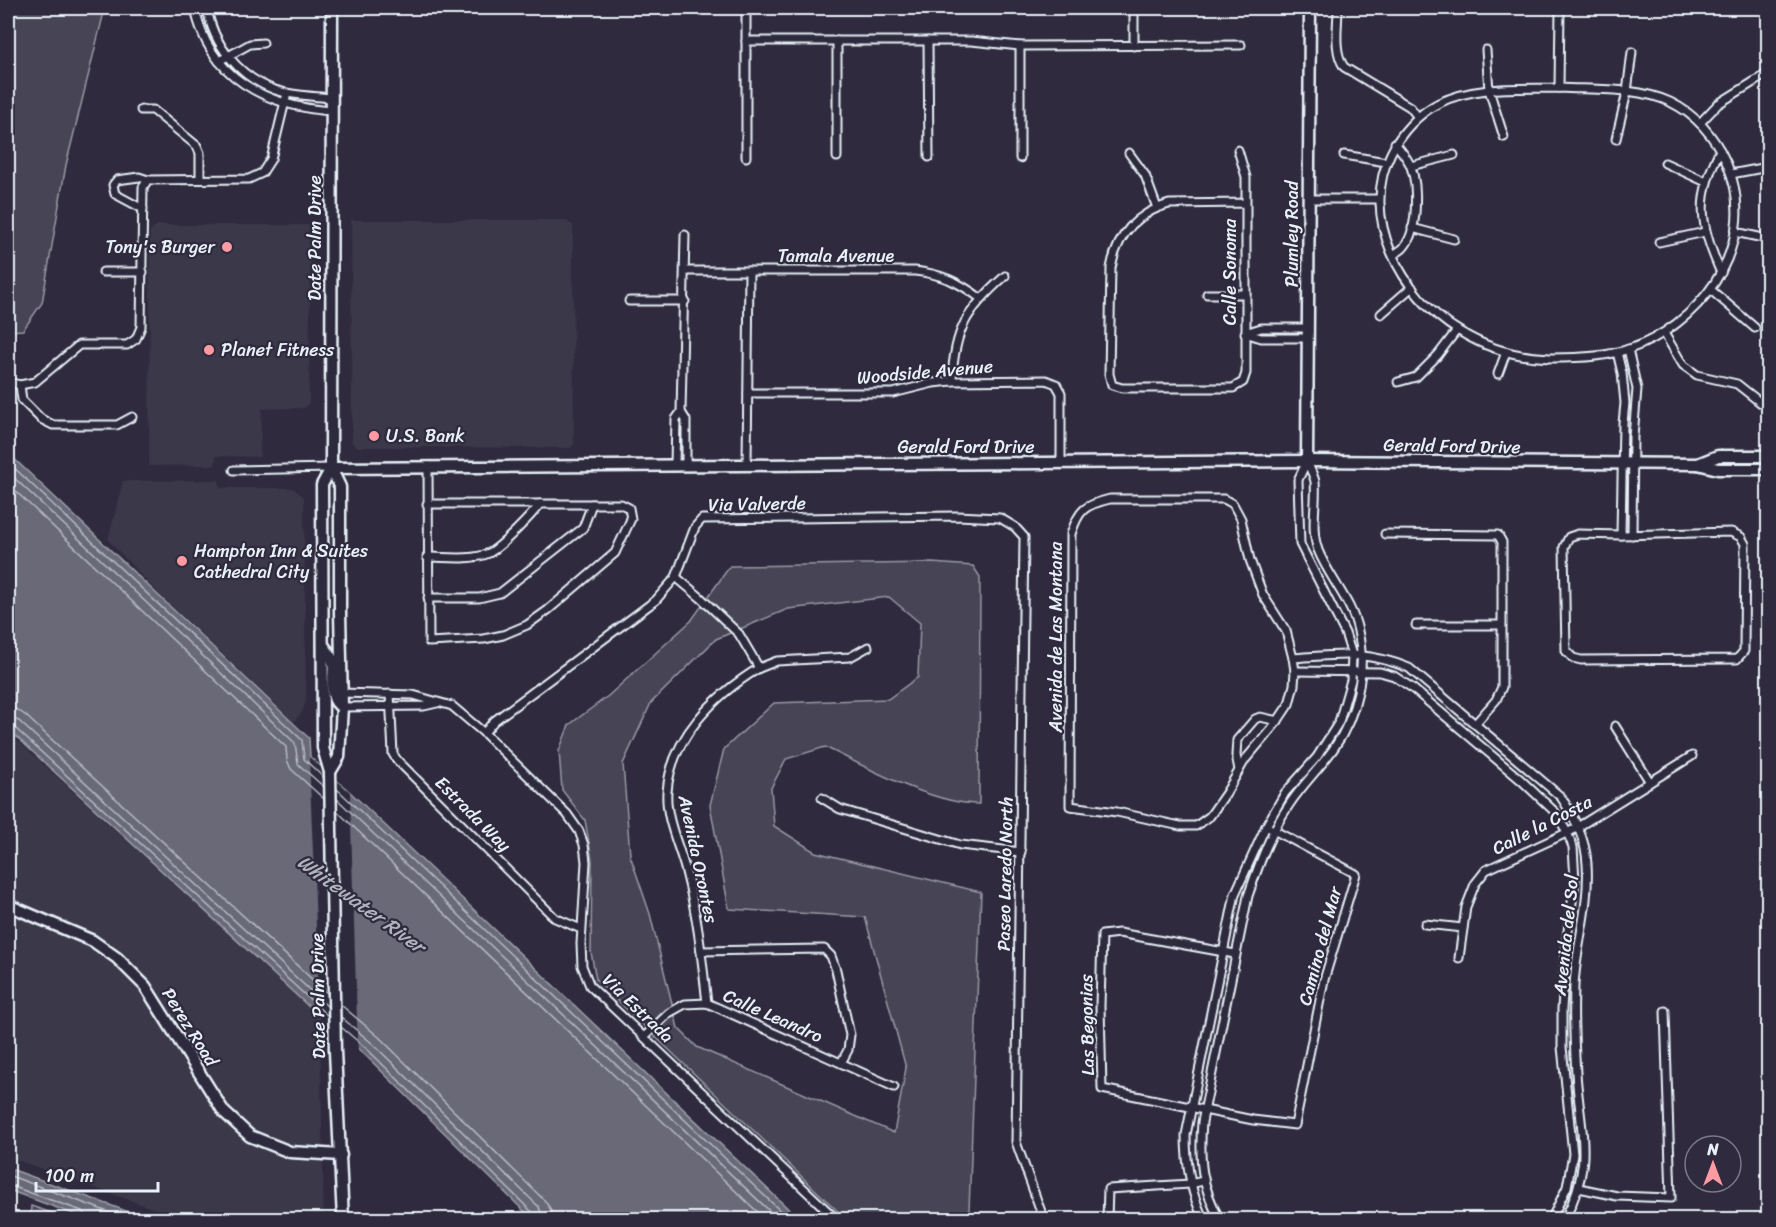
<svg xmlns="http://www.w3.org/2000/svg" width="1776" height="1227" font-family="Sriracha,sans-serif">
	<style>
		.built { fill: #3b3749 }
		.green { fill: #464455; stroke: #979aa6; stroke-width: 1.5; fill-rule: evenodd }
		.water { fill: #696978; stroke: #9c9fab; stroke-width: 1.5 }
		.pier { fill: #2f2a3d }
		.lines { fill: none; stroke-linecap: round; stroke-linejoin: round }
		.shore { stroke: #b5bbc5; stroke-width: 1.5 }
		.street-casing { stroke: #e8f1f8; stroke-width: 11 }
		.secondary-casing { stroke: #e8f1f8; stroke-width: 15 }
		.street { stroke: #2f2a3d; stroke-width: 7 }
		.secondary { stroke: #2f2a3d; stroke-width: 10 }
		.poi-dot { fill: #ff9aa2; stroke: #2f2a3d; stroke-width: 2 }
		.labels { text-anchor: middle; dominant-baseline: central; stroke-width: 4.5; stroke-linejoin: round; paint-order: stroke }
		.street-label { font-size: 18px; fill: #e8f1f8; stroke: #2f2a3d }
		.poi-label { font-size: 18px; fill: #e8f1f8; stroke: #2f2a3d; text-anchor: start }
		.water-label { font-size: 20px; font-style: italic; fill: #afb4be; stroke: #2f2a3d }
	</style>
	<rect width="100%" height="100%" fill="#2f2a3d"/>
	<filter id="ink" filterUnits="userSpaceOnUse"><feTurbulence type="fractalNoise" baseFrequency=".0167" numOctaves="2"/><feDisplacementMap in="SourceGraphic" scale="12" xChannelSelector="R" yChannelSelector="G"/><feConvolveMatrix kernelMatrix="1 2 1 2 8 2 1 2 1" color-interpolation-filters="sRGB"/></filter>
	<g filter="url(#ink)">
		<g class="built">
			<polygon points="351,220 564,220 573,225 574,445 570,448 358,447 352,443"/>
			<polygon points="157,225 309,225 311,234 309,403 305,408 262,409 260,457 216,456 215,465 149,466 150,232"/>
			<polygon points="219,480 220,488 293,488 304,497 306,701 302,713 294,722 156,591 108,540 123,481"/>
			<polygon points="8,732 320,1017 324,1219 182,1219 8,1157"/>
		</g>
		<g class="green">
			<polygon points="8,8 105,8 66,165 42,303 23,330 8,331"/>
			<path d="M932 563 973 566 980 577 979 804C932 804 868 768 825 747L786 759 771 788 774 826 815 852 981 892 969 1210 963 1219H846L596 980 591 952 592 860 585 820 562 790 559 751 569 725 608 696 691 621 730 566ZM889 597 920 623 918 677 888 699 774 703 724 749 710 805 729 909 865 917 906 1068 894 1133 697 1047 678 1028 650 914 630 855 623 764 651 703 716 639 788 609Z"/>
			<polygon points="31,1206 70,1219 30,1219"/>
		</g>
		<g class="water">
			<polygon points="8,453 309,738 310,757 350,792 799,1219 532,1219 363,1053 320,1017 8,729"/>
			<polygon points="8,1168 148,1219 87,1219 8,1190"/>
		</g>
		<polygon class="pier" points="309,757 350,792 358,1053 320,1021"/>
		<g class="lines">
			<g class="shore">
				<polyline points="8,462 302,740 304,759 323,777"/>
				<polyline points="8,472 295,743 298,764 324,787"/>
				<polyline points="8,484 286,747 287,760 291,769 324,799"/>
				<polyline points="8,708 16,709 25,715 327,993"/>
				<polyline points="8,717 19,721 327,1006"/>
				<polyline points="8,725 14,727 328,1016"/>
				<polyline points="337,789 790,1220"/>
				<polyline points="337,799 779,1220"/>
				<polyline points="337,811 766,1220"/>
				<polyline points="341,1005 379,1037 545,1201 551,1210 552,1220"/>
				<polyline points="341,1017 373,1044 539,1207 543,1220"/>
				<polyline points="341,1027 367,1049 533,1213 535,1220"/>
				<polyline points="8,1175 130,1220"/>
				<polyline points="8,1185 82,1211 86,1215 86,1220"/>
			</g>
			<defs>
				<g id="street">
					<path d="M195 8C208 77 266 106 331 111"/>
					<path d="M207 8C213 45 239 77 275 90 293 96 313 96 331 98"/>
					<polyline points="1134,8 1134,46"/>
					<path d="M1338 8C1338 26 1333 51 1344 67L1410 107 1418 117"/>
					<polyline points="746,41 971,41 1020,46 1241,45"/>
					<polyline points="837,41 837,157"/>
					<polyline points="928,41 929,157"/>
					<polyline points="1020,46 1020,158"/>
					<polyline points="1486,50 1489,90 1504,137"/>
					<polyline points="219,61 250,44 263,43"/>
					<path d="M1559 88C1595 90 1637 87 1670 102 1697 115 1715 137 1727 164 1759 239 1709 315 1640 345 1612 357 1580 358 1550 358 1518 357 1486 348 1459 331 1401 296 1359 216 1391 153 1401 132 1419 113 1439 103 1476 85 1520 89 1559 88Z"/>
					<polyline points="1559,88 1560,8"/>
					<polyline points="141,110 153,110 197,146 200,153 200,179"/>
					<polyline points="1700,123 1718,104 1768,73"/>
					<polyline points="1616,139 1627,92 1632,52"/>
					<path d="M1238 150 1246 177V373L1243 382 1233 388H1122L1112 385 1109 374 1111 268C1117 235 1137 213 1169 204L1246 203"/>
					<path d="M1720 150C1695 199 1700 225 1721 273"/>
					<polyline points="1129,153 1145,175 1157,208"/>
					<polyline points="1344,155 1386,162"/>
					<polyline points="746,157 746,8"/>
					<polyline points="1665,163 1706,182"/>
					<polyline points="1411,166 1454,155"/>
					<polyline points="1731,174 1768,167"/>
					<polyline points="1309,199 1379,199"/>
					<polyline points="143,209 115,194 113,185 117,180 139,177 148,180"/>
					<polyline points="1412,228 1454,239"/>
					<polyline points="1735,232 1768,239"/>
					<polyline points="685,235 681,412 686,420 686,464"/>
					<polyline points="1659,242 1705,232"/>
					<path d="M1393 255C1396 253 1402 250 1404 247 1418 231 1418 186 1411 167 1408 158 1401 151 1395 143"/>
					<path d="M685 271H915C941 274 959 282 980 298"/>
					<polyline points="103,272 143,272"/>
					<polyline points="1711,290 1755,328"/>
					<polyline points="1207,294 1246,294"/>
					<polyline points="629,301 685,301"/>
					<polyline points="1381,314 1412,287"/>
					<polyline points="1308,328 1261,328 1245,333 1261,338 1308,338"/>
					<polyline points="1664,333 1683,365 1697,375 1737,384 1761,403"/>
					<polyline points="1628,349 1637,389 1633,437 1632,535"/>
					<polyline points="1617,352 1622,373 1625,403 1623,423 1621,535"/>
					<polyline points="1498,374 1506,352"/>
					<path d="M952 381C954 329 967 310 1005 276"/>
					<polyline points="8,382 20,385 35,382 79,345 127,345 136,339 141,327 143,187 148,180 249,179 262,173 271,159 287,93"/>
					<polyline points="1398,382 1416,377 1438,355 1457,330"/>
					<polyline points="20,385 22,400 41,419 53,425 117,425 132,417"/>
					<polyline points="748,393 893,393 933,383 952,381 1046,380 1056,384 1061,393 1061,463"/>
					<polyline points="675,464 676,419 681,412"/>
					<polyline points="747,464 749,271"/>
					<polyline points="234,470 331,468"/>
					<path d="M1110 499H1224L1233 504 1241 519 1250 560 1263 595 1286 631 1293 658 1295 671 1294 685 1289 704 1277 722 1245 760 1226 793 1210 816 1196 826H1180L1117 812 1070 806 1071 534C1079 509 1085 505 1110 499Z"/>
					<polyline points="427,504 621,504 629,508 631,519 615,553 548,610 527,625 503,635 484,639 429,642 428,466"/>
					<polygon points="1731,532 1741,537 1745,544 1744,651 1737,659 1581,660 1573,658 1566,651 1564,547 1569,537 1578,534 1621,535"/>
					<polyline points="1385,534 1498,535 1502,542 1502,687 1496,700 1475,724"/>
					<path d="M427 557C446 557 471 561 489 553 501 547 532 515 540 504"/>
					<path d="M676 577 701 598 739 634 759 668C715 695 671 737 667 792 665 820 681 849 687 876 698 918 702 960 707 1003"/>
					<polyline points="428,598 479,598 500,593 583,528 592,504"/>
					<polyline points="1416,625 1501,625"/>
					<path d="M1293 658C1339 655 1365 650 1409 668L1561 797C1574 817 1586 839 1587 864 1590 905 1576 946 1574 986 1573 1015 1574 1044 1576 1073 1580 1132 1595 1163 1564 1220"/>
					<polyline points="759,668 777,661 850,657 868,647"/>
					<polyline points="1295,671 1380,672 1394,676 1412,688 1521,780 1555,812 1567,832 1573,847 1575,881 1566,945 1562,1009 1562,1047 1573,1154 1567,1187 1551,1220"/>
					<polyline points="341,693 413,695 452,706 484,733 567,814 579,831 584,845 586,862 581,944 582,966 590,986 837,1220"/>
					<polyline points="390,694 393,754 397,760 555,918 581,929"/>
					<polyline points="342,707 424,706 437,703"/>
					<polyline points="1615,726 1650,782"/>
					<polyline points="484,733 494,721 656,600 676,577 695,527 702,519 957,516 1000,518 1015,527 1024,537 1016,1142 1044,1220"/>
					<polyline points="1239,770 1236,755 1237,740 1255,719 1260,717 1278,721"/>
					<polyline points="822,798 840,809 960,845 1021,852"/>
					<polyline points="1425,924 1463,928"/>
					<polyline points="701,951 824,949 831,956 836,970 850,1035 848,1050 841,1063"/>
					<polyline points="1235,954 1119,933 1102,935 1100,1006 1102,1089 1253,1120 1295,1125 1324,980 1356,874 1266,826"/>
					<polyline points="1459,958 1466,907 1475,884 1486,870 1573,830 1692,756"/>
					<polyline points="645,1036 669,1013 685,1004 707,1003 894,1087"/>
					<polyline points="1579,1188 1617,1196 1671,1198 1665,1011"/>
					<polyline points="1107,1220 1108,1189 1190,1184 1203,1181"/>
					<path d="M1204 1220C1190 1192 1186 1165 1186 1135L1235 894 1266 826 1285 793 1317 757 1339 722 1351 680 1352 655 1345 633 1300 544 1298 480 1307 461"/>
					<path d="M1220 1220C1201 1186 1199 1160 1202 1122L1248 896C1259 864 1270 833 1289 805 1302 785 1320 768 1334 748 1357 715 1367 670 1358 631 1352 601 1329 578 1318 550 1310 528 1317 504 1315 482 1314 475 1309 468 1307 461"/>
				</g>
				<g id="secondary">
					<polyline points="1307,461 1310,8"/>
					<polyline points="1698,464 1718,456 1768,456"/>
					<polyline points="331,468 1307,461 1698,464 1718,469 1768,469"/>
					<polyline points="331,468 322,485 323,748 330,772 335,1051 343,1220"/>
					<path d="M323 645C327 650 331 655 333 662 336 675 326 699 342 707"/>
					<polyline points="330,772 339,757 342,707 340,612 340,487 331,468 332,8"/>
					<polyline points="8,905 93,941 117,958 145,986 224,1112 250,1136 290,1152 341,1155"/>
				</g>
			</defs>
			<use href="#street" class="street-casing"/>
			<use href="#secondary" class="secondary-casing"/>
			<use href="#street" class="street"/>
			<use href="#secondary" class="secondary"/>
		</g>
	</g>
	<g class="poi-dot">
		<circle cx="227" cy="247" r="6"/>
		<circle cx="209" cy="350" r="6"/>
		<circle cx="374" cy="436" r="6"/>
		<circle cx="182" cy="561" r="6"/>
	</g>
	<g class="labels">
		<g class="street-label">
			<text transform="translate(1292 234) rotate(-90)">Plumley Road</text>
			<text transform="translate(315 238) rotate(-90)">Date Palm Drive</text>
			<text x="836" y="256">Tamala Avenue</text>
			<text transform="translate(1230 272) rotate(-90)">Calle Sonoma</text>
			<text transform="translate(925 372) rotate(-5)">Woodside Avenue</text>
			<text transform="translate(1452 446) rotate(1)">Gerald Ford Drive</text>
			<text x="966" y="447">Gerald Ford Drive</text>
			<text transform="translate(757 504) rotate(-1)">Via Valverde</text>
			<text transform="translate(1056 637) rotate(-90)">Avenida de Las Montana</text>
			<text transform="translate(473 814) rotate(45)">Estrada Way</text>
			<text transform="translate(1542 825) rotate(-27)">Calle la Costa</text>
			<text transform="translate(698 859) rotate(78)">Avenida Orontes</text>
			<text transform="translate(1005 874) rotate(-89)">Paseo Laredo North</text>
			<text transform="translate(1566 935) rotate(-84)">Avenida del Sol</text>
			<text transform="translate(1320 946) rotate(-75)">Camino del Mar</text>
			<text transform="translate(318 996) rotate(-91)">Date Palm Drive</text>
			<text transform="translate(638 1008) rotate(44)">Via Estrada</text>
			<text transform="translate(773 1016) rotate(24)">Calle Leandro</text>
			<text transform="translate(1087 1025) rotate(-91)">Las Begonias</text>
			<text transform="translate(190 1027) rotate(58)">Perez Road</text>
		</g>
		<g class="poi-label">
			<text x="215" y="247" text-anchor="end">Tony's Burger</text>
			<text x="221" y="350">Planet Fitness</text>
			<text x="386" y="436">U.S. Bank</text>
			<text x="194" y="551">Hampton Inn &amp; Suites<tspan x="194" dy="21">Cathedral City</tspan></text>
		</g>
		<g class="water-label">
			<text transform="translate(361 904) rotate(36)">Whitewater River</text>
		</g>
	</g>
	<rect width="1776" height="1227" fill="none" stroke="#2f2a3d" stroke-width="30"/>
	<rect x="15" y="15" width="1746" height="1197" fill="none" stroke="#e8f1f8" stroke-width="2" filter="url(#ink)"/>
	<g transform="translate(1713 1164)"><circle r="28" fill="#2f2a3d" stroke="#797a88" stroke-width="1.5"/>
	<path d="M0-4.5L10 22L0 15L-10 22Z" fill="#ff9aa2"/>
	<text y="-9" font-size="16" font-weight="bold" text-anchor="middle" fill="#e8f1f8">N</text>
	</g>
	<path d="M36 1182v9h122v-9" fill="none" stroke="#e8f1f8" stroke-width="3"/>
	<text x="45" y="1182" font-size="18" fill="#e8f1f8" stroke="#2f2a3d" stroke-width="4.5" paint-order="stroke">100 m</text>
</svg>
